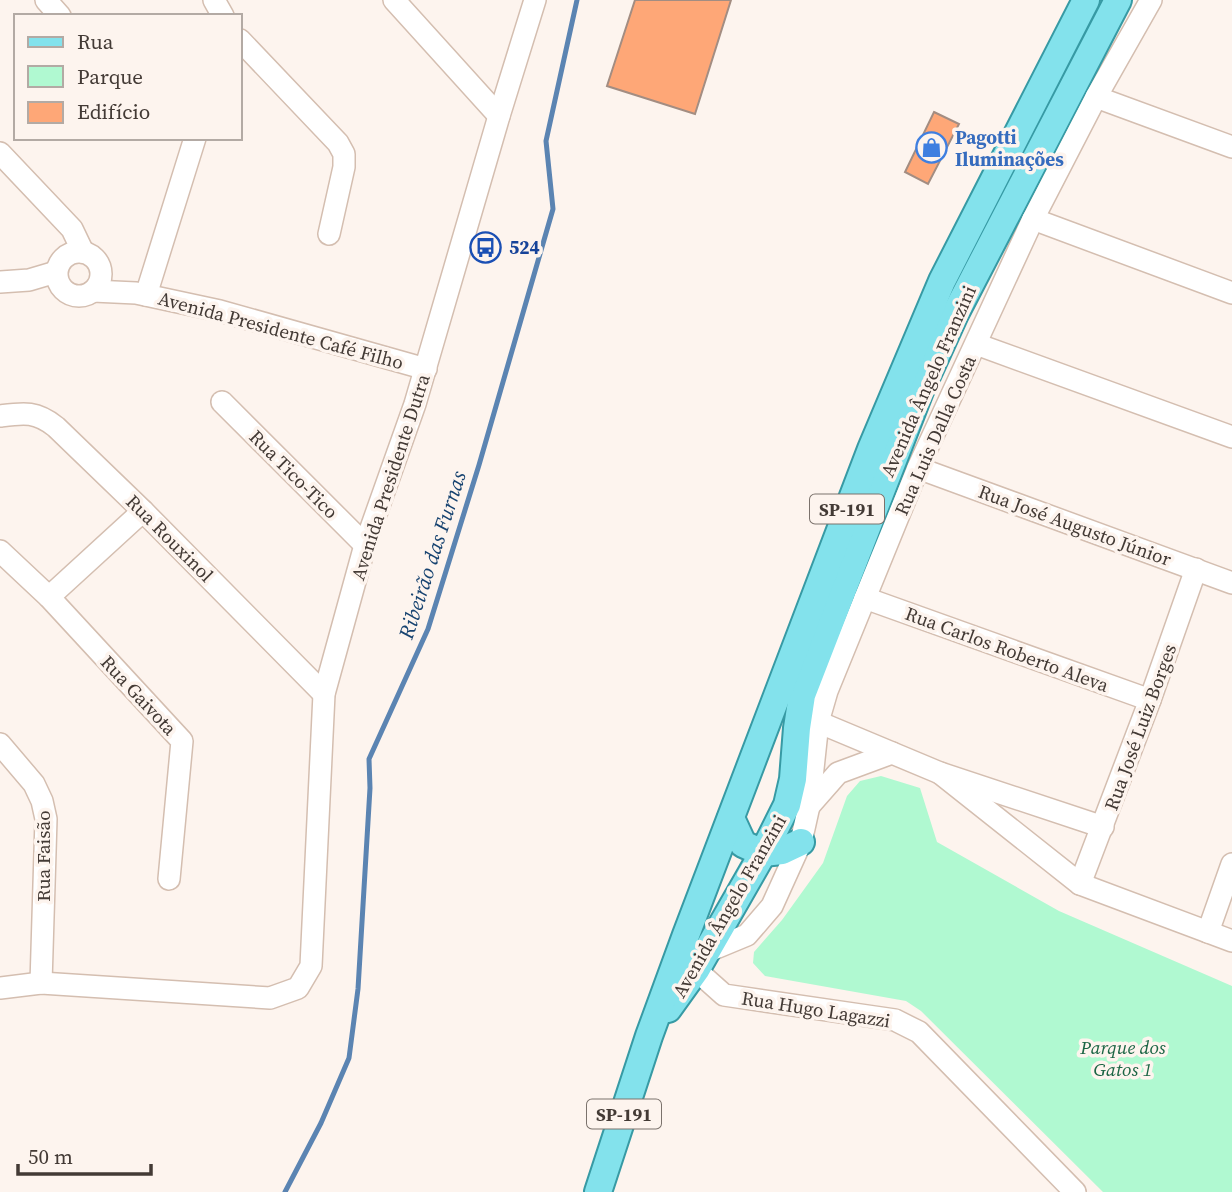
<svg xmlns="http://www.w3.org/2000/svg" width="1232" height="1192" font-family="'Source Serif 4',serif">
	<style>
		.green { fill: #b0f9d1 }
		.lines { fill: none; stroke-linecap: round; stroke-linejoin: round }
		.stream { stroke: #5b84b2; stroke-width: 5 }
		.building { fill: #fea777; stroke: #a38d82; stroke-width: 2 }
		.minor-casing { stroke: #d4beb0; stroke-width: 24 }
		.major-casing { stroke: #379aa4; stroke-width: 30 }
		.minor { stroke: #fff; stroke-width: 21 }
		.major { stroke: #83e2ec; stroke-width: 26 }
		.labels { text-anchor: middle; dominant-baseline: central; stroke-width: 7; stroke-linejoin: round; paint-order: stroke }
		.shield { fill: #fdf4ee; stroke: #7b726c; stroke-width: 2 }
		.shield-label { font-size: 18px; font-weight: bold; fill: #433a35 }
		.shop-label { font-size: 19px; font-weight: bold; fill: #366cbe; stroke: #fdf4ee; text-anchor: start }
		.transit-label { font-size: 19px; font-weight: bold; fill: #164399; stroke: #fdf4ee; text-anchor: start }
		.street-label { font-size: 19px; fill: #433a35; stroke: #fdf4ee }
		.park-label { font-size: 19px; font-style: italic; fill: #1b6544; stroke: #fdf4ee }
		.water-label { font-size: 21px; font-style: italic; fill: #174370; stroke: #fdf4ee }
	</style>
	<rect width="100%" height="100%" fill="#fdf4ee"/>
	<polygon class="green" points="881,776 920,788 937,842 1059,911 1232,986 1232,1192 1103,1192 921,1011 906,1001 765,976 753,963 754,952 782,920 823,863 847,796 860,781"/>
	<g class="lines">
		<polyline class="stream" points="285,1192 321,1123 349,1058 358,989 370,788 369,759 428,629 479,465 553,209 546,141 577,0"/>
	</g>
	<g class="building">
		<polygon points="635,0 731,0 695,114 607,86"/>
		<polygon points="934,112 959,124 928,184 905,172"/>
	</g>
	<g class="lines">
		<defs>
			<g id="minor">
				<polyline points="46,0 60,16"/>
				<polyline points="214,0 223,16"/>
				<polyline points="394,0 499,116"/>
				<polyline points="240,40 338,143 344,154 344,167 329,234"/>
				<polyline points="1096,97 1232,147"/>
				<polyline points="0,153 72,229 83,252"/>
				<polyline points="1033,219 1232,293"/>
				<circle cx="79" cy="274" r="22"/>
				<polyline points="0,282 29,280 56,272"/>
				<polyline points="93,291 136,293 220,311 426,369"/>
				<polyline points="146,295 195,138"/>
				<polyline points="976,344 1232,437"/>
				<polyline points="222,402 365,545"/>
				<path d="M0 416C24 413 36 411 56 427L143 511 324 694"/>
				<polyline points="918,468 1232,583"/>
				<polyline points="0,551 49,597 182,741 169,879"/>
				<polyline points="49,597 143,511"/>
				<polyline points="865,598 1150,700"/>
				<polyline points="818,722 940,773 1103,827"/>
				<polyline points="0,744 34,784 42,801 46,819 41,983"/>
				<polyline points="940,773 1080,884 1232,941"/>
				<polyline points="809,806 838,773 892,753"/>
				<polyline points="1080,884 1150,700 1196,569"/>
				<polyline points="1208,932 1232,864"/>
				<polyline points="706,952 747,935 772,906 801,842 809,806 818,722 827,691 918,468 1033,219 1096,97 1151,0"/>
				<polyline points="690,958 696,970 724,995 895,1020 919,1032 1075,1192"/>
				<polyline points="0,988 41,983 270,998 298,988 311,966 324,694 365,545 415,404 499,116 535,0"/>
			</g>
			<g id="major">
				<polyline points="731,818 743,844 763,853 782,851 801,842"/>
				<polyline points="668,1009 696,970 763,853 787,805 793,779 797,728 802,695 920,391 955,314 1118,0"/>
				<polyline points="598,1192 649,1036 686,935 871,449 942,281 1086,0"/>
			</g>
		</defs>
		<use href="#minor" class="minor-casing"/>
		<use href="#major" class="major-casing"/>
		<use href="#minor" class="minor"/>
		<use href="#major" class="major"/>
	</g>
	<defs>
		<symbol id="shop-ring" viewBox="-11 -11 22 22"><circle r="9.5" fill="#fdf4ee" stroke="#3f7fe0" stroke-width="1.5"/><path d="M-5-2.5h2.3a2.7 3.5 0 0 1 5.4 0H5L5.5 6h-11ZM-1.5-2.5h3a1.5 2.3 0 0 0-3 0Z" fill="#3f7fe0"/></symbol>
		<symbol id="bus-ring" viewBox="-11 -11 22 22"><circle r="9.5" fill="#fdf4ee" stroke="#1a4fb4" stroke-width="1.5"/><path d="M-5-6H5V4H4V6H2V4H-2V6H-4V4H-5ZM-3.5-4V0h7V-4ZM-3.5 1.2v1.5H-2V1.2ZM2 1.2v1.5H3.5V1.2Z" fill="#1a4fb4"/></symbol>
	</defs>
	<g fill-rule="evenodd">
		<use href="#shop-ring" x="914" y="130" width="35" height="35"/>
		<use href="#bus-ring" x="468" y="230" width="35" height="35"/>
	</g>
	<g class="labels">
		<g class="shield">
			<rect x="810" y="494.5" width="74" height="29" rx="5"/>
			<rect x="587" y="1099.5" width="74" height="29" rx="5"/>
		</g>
		<g class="shield-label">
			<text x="847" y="509">SP-191</text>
			<text x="624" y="1114">SP-191</text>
		</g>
		<g class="shop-label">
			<text x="955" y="137">Pagotti<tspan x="955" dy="22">Iluminações</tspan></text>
		</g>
		<g class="transit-label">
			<text x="509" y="247">524</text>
		</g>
		<g class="street-label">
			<text transform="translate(281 330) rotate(15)">Avenida Presidente Café Filho</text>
			<text transform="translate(928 381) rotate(-66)">Avenida Ângelo Franzini</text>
			<text transform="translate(935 435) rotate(-66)">Rua Luis Dalla Costa</text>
			<text transform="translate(294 474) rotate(45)">Rua Tico-Tico</text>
			<text transform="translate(390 477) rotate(-72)">Avenida Presidente Dutra</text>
			<text transform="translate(1075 525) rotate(20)">Rua José Augusto Júnior</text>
			<text transform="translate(170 538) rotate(45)">Rua Rouxinol</text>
			<text transform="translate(1007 649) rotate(20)">Rua Carlos Roberto Aleva</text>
			<text transform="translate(139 695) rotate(47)">Rua Gaivota</text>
			<text transform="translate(1140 727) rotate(-70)">Rua José Luiz Borges</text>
			<text transform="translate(43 856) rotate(-90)">Rua Faisão</text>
			<text transform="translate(729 906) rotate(-60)">Avenida Ângelo Franzini</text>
			<text transform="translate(816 1009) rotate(9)">Rua Hugo Lagazzi</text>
		</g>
		<g class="park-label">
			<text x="1123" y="1047">Parque dos<tspan x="1123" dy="22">Gatos 1</tspan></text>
		</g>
		<g class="water-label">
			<text transform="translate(432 555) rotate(-72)">Ribeirão das Furnas</text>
		</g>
	</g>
	<rect x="14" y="14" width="228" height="126" fill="#fdf4ee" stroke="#b3aaa4" stroke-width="2"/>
	<rect x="28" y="37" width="35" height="10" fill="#83e2ec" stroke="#b3aaa4" stroke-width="2"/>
	<text x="77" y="49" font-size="21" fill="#433a35">Rua</text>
	<rect x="28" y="66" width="35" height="21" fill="#b0f9d1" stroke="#b3aaa4" stroke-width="2"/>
	<text x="77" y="84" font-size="21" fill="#433a35">Parque</text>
	<rect x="28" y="102" width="35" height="21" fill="#fea777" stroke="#b3aaa4" stroke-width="2"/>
	<text x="77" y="119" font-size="21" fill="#433a35">Edifício</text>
	<path d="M18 1164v10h133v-10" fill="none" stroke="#433a35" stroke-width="3.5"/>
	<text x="28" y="1164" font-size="21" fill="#433a35" stroke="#fdf4ee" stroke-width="5" paint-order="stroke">50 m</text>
</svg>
